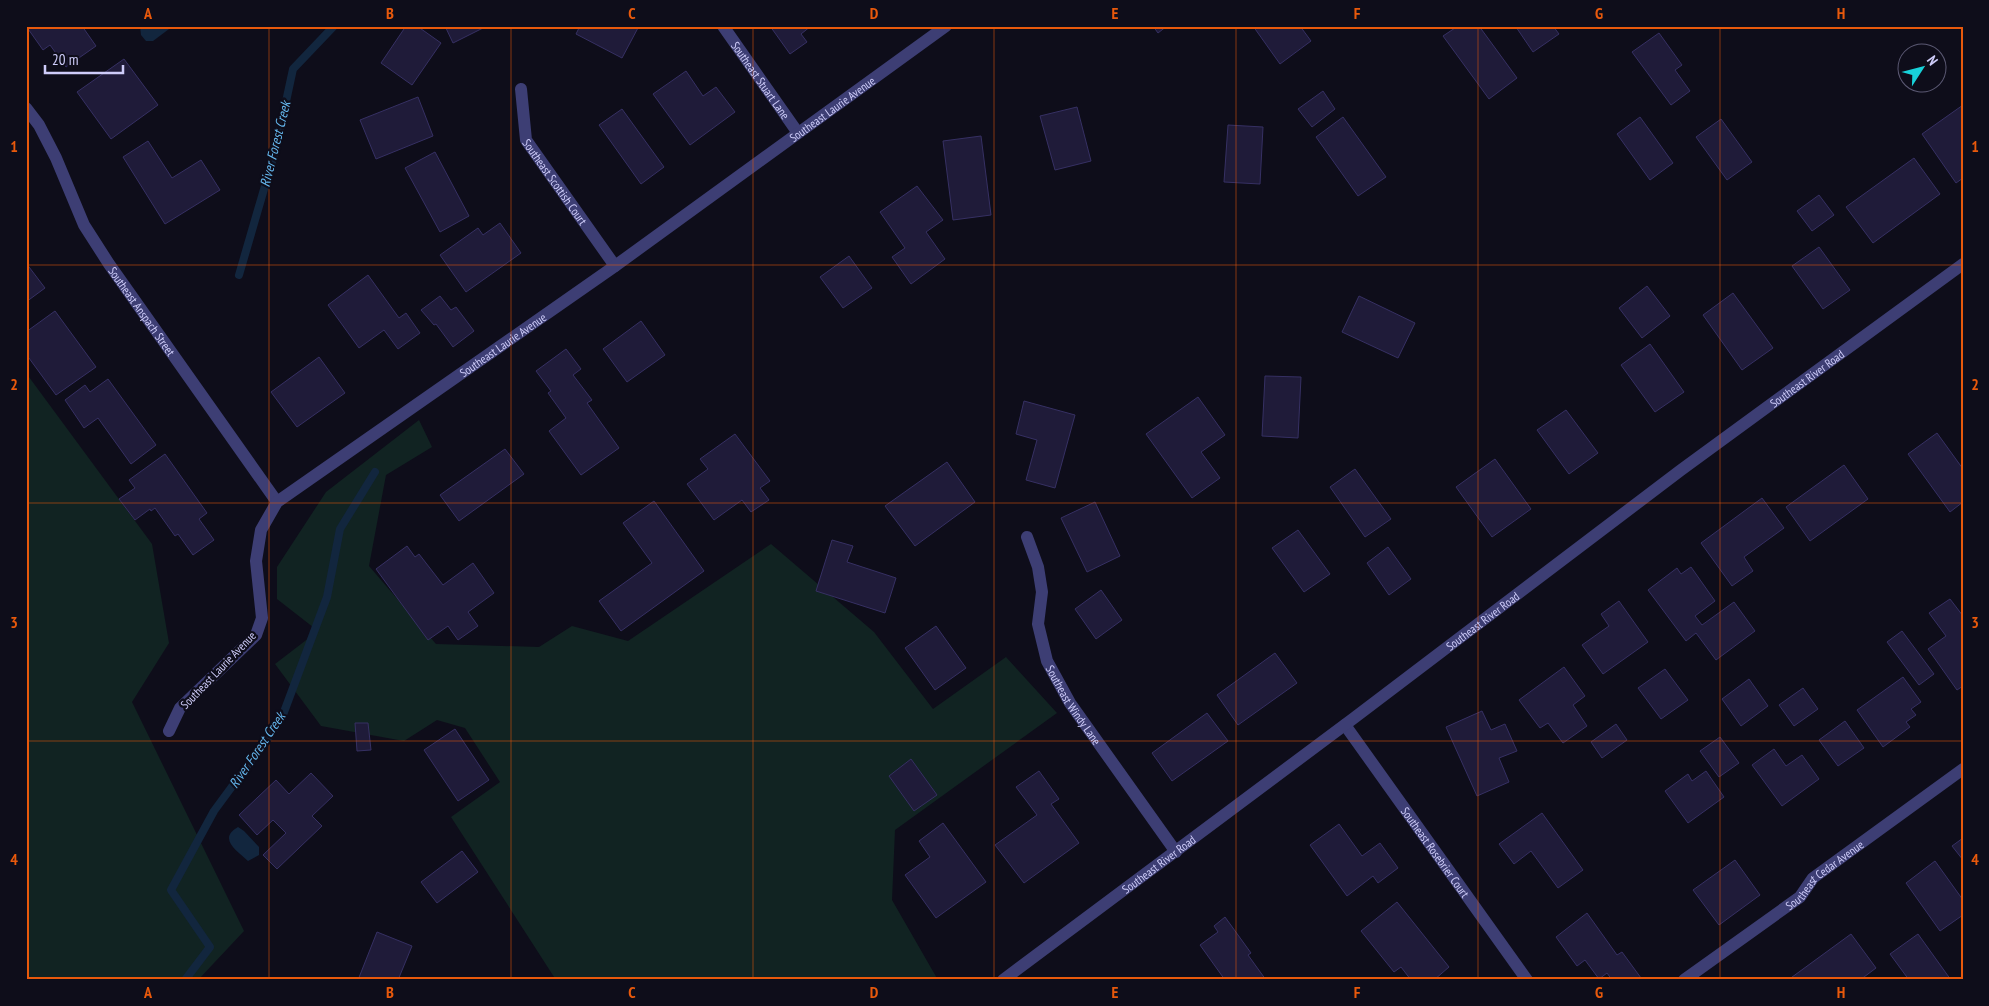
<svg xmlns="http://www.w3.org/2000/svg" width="1989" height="1006" font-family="'PT Sans Narrow',sans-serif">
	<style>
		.green { fill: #112322 }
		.water { fill: #12263e }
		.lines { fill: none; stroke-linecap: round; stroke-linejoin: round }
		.stream { stroke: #12263e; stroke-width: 8 }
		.building { fill: #1f1b39; stroke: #363063 }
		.minor { stroke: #3d3e74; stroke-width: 12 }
		.tertiary { stroke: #3d3e74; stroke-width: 12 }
		.grid { fill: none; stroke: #e8590c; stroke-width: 1; stroke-opacity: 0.55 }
		.labels { text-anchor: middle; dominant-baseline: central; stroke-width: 4.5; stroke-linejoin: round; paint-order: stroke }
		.street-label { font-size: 12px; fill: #ceccf9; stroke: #0e0d1a }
		.water-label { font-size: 14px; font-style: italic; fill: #65b7ee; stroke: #0e0d1a }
		.neatline { fill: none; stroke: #e8590c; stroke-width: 2 }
		.grid-label { font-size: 16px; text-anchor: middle; font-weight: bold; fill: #e8590c }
	</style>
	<rect width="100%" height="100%" fill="#0e0d1a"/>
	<g class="green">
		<polygon points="26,373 152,544 169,643 132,702 244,931 198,980 26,980"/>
		<polygon points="419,420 432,447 386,475 369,566 436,644 539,647 572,626 628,641 771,544 874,632 933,709 1006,657 1057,713 895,830 892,900 938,980 556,980 451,817 500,782 465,728 437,720 404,741 321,726 275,664 318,631 277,599 277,567 326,492"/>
	</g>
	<g class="water">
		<polygon points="140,26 173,26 153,41 146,41 141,35"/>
		<path d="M238 827 244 831 259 847V855L248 861C238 851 217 839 238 827Z"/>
	</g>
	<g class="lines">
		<g class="stream">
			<polyline points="239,275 276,148 293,69 334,26"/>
			<polyline points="185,980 210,947 171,890 214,811 281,720 327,597 340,529 375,472"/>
		</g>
	</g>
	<g class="building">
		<polygon points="26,26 82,26 96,46 66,67 50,45 43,50"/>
		<polygon points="406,26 417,26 441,43 412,85 381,63"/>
		<polygon points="445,26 487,26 453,43"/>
		<polygon points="580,26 639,26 622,58 576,34"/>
		<polygon points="770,26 811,26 801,34 807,42 790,54"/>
		<polygon points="1153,26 1167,26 1158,33"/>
		<polygon points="1253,26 1300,26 1311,41 1280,64"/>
		<polygon points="1458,26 1479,26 1517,78 1489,99 1443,36"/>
		<polygon points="1517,26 1553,26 1559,34 1533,52 1516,27"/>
		<polygon points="1659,33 1682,65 1675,70 1690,91 1671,105 1632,52"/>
		<polygon points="124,59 158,105 111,139 77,92"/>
		<polygon points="686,71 703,96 716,87 735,112 690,145 653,94"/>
		<polygon points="1323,91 1335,109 1312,127 1298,109"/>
		<polygon points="418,97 433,136 376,159 360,120"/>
		<polygon points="1963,105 1963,178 1956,183 1922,134"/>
		<polygon points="1077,107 1091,161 1055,170 1040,116"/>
		<polygon points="622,109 664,167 641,184 599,125"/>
		<polygon points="1343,117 1386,177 1358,196 1316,137"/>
		<polygon points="1640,117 1673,163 1650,180 1617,134"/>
		<polygon points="1721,119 1752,162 1727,180 1696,137"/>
		<polygon points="1228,125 1263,127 1260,184 1224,182"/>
		<polygon points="981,136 991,215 953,220 943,141"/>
		<polygon points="148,141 172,178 201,160 220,190 165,224 123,157"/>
		<polygon points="435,152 469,216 440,232 405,168"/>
		<polygon points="1914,158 1940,194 1873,243 1846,207"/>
		<polygon points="917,186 943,220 926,232 945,259 911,284 892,257 905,248 880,212"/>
		<polygon points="1819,195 1834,215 1812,231 1797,211"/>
		<polygon points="500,223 521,253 466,292 440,255 478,228 483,235"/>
		<polygon points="1819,247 1850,290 1823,309 1792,266"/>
		<polygon points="849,256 872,288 843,308 820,277"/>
		<polygon points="26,263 45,288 26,302"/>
		<polygon points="368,275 399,318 406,313 420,333 398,349 384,330 359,348 328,305"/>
		<polygon points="1647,286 1670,316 1642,338 1619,308"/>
		<polygon points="1733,293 1773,348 1742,370 1703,315"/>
		<polygon points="440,296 451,310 456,307 474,331 453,347 436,324 434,325 421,310"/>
		<polygon points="1359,296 1415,323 1398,358 1342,332"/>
		<polygon points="55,311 96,367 56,395 26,354 26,332"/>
		<polygon points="641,321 665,355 627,382 603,349"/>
		<polygon points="1650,344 1684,392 1655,412 1621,365"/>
		<polygon points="566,349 581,369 573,375 592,400 587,403 619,448 581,475 549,431 566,418 548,393 551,391 536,371"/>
		<polygon points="319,357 345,393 297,427 271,392"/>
		<polygon points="1265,376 1301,377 1298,438 1262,436"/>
		<polygon points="108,379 156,445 131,464 98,418 84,428 65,400 85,385 90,392"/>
		<polygon points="1198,397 1225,435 1201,452 1220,478 1192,498 1146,434"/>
		<polygon points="1024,401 1075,415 1055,488 1026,480 1037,440 1016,434"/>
		<polygon points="1566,410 1598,453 1569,474 1537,430"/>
		<polygon points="1937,433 1963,469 1963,502 1950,512 1908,454"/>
		<polygon points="735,434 770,481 760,488 769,500 751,512 742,500 714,520 687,484 708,469 700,459"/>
		<polygon points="505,449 524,474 459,521 440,495"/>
		<polygon points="165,454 207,513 199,519 214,540 193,555 178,534 175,536 155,508 151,511 150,509 135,520 119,499 135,488 129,480"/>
		<polygon points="1495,459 1531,509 1492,537 1456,487"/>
		<polygon points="947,462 975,502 915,546 885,506"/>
		<polygon points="1844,465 1868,499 1810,541 1786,507"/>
		<polygon points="1355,469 1391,519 1365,537 1330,487"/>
		<polygon points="1762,498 1784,528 1744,557 1753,571 1732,586 1701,543"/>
		<polygon points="654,501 704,571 621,631 599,601 652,563 623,523"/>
		<polygon points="1095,502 1120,556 1087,572 1061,518"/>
		<polygon points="1298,530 1330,574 1304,592 1272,548"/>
		<polygon points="832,540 853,546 847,562 896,578 885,613 816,591"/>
		<polygon points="407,546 415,557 419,554 443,585 473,563 494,593 468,612 478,626 458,640 448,626 428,640 376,569"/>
		<polygon points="1388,547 1411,579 1389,595 1367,563"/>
		<polygon points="1691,567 1715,601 1695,616 1702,625 1734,602 1755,631 1716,660 1696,633 1686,641 1648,590 1677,568 1681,574"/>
		<polygon points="1101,590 1122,620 1096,639 1075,609"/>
		<polygon points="1950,599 1963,616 1963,686 1957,690 1928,649 1946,636 1929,613"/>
		<polygon points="1619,601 1648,642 1603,674 1582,645 1609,626 1601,614"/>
		<polygon points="936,626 966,668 935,690 905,648"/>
		<polygon points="1902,631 1934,674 1919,685 1887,642"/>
		<polygon points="1275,653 1297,683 1238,725 1217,695"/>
		<polygon points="1564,667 1585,696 1573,705 1587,726 1563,743 1548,723 1540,728 1519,700"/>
		<polygon points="1665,669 1688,700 1661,719 1638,688"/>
		<polygon points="1903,677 1921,702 1911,709 1916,715 1906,722 1910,727 1883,747 1857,710"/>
		<polygon points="1749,679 1768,706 1741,726 1722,699"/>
		<polygon points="1803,688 1818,709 1794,726 1779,705"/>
		<polygon points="1482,711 1491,730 1505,724 1517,751 1499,758 1509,782 1477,796 1446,727"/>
		<polygon points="1207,713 1228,741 1172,781 1152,753"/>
		<polygon points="1845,721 1864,748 1838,766 1819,740"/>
		<polygon points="355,723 368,723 371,750 357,751"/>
		<polygon points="1616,724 1627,740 1602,758 1591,742"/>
		<polygon points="455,729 489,780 458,801 424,750"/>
		<polygon points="1720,737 1739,763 1719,777 1700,751"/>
		<polygon points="1774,749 1786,766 1802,755 1819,779 1782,806 1752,765"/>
		<polygon points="911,759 937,795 914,811 889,776"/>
		<polygon points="1039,771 1059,799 1051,804 1079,843 1024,883 995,845 1037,815 1016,787"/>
		<polygon points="1706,771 1724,797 1688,823 1665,791 1688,774 1692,781"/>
		<polygon points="311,773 333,796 312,816 322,826 277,869 263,855 286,833 273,820 257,835 239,815 276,780 289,794"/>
		<polygon points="1542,813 1583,870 1558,888 1531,851 1514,864 1499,844"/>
		<polygon points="943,823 986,882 936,918 905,875 930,857 919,841"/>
		<polygon points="1339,824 1362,856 1380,843 1398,868 1378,883 1373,876 1347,896 1310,845"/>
		<polygon points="1963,838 1963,860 1952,846"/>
		<polygon points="462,851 478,872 437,903 421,882"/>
		<polygon points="1735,860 1760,895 1719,925 1693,890"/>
		<polygon points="1935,861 1963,900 1963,915 1940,931 1906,883"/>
		<polygon points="1397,902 1449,967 1434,980 1411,980 1401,967 1394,972 1361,931"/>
		<polygon points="1587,913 1617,955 1622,952 1641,978 1639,980 1612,980 1607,973 1599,979 1585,960 1577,966 1556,937"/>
		<polygon points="1225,917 1251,953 1248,955 1266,980 1225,980 1200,945 1218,932 1214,926"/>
		<polygon points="377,932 412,946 398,980 358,980"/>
		<polygon points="1851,934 1876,968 1860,980 1788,980"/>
		<polygon points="1918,934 1951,980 1909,980 1890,954"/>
	</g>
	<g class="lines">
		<g class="minor">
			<path id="s1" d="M723 26 798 133"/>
			<path id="s2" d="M521 89 526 140 615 266"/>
			<path id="s3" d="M26 108 39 125 56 158 84 225 109 264 277 502"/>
			<path id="s4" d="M1027 537 1038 567 1042 592 1038 624 1047 661 1070 703 1176 852"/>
			<path id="s5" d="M1345 725 1527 980"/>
			<path id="s6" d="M169 731 180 708 256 635 262 618 256 561 261 530 277 502 615 266 946 26"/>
			<path id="s7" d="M1684 980 1800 897 1813 878 1963 769"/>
		</g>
		<path class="tertiary" id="s8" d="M1003 980 1354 718 1681 470 1963 264"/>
	</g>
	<path class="grid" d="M269 26V980M511 26V980M753 26V980M994 26V980M1236 26V980M1478 26V980M1720 26V980M26 265H1963M26 503H1963M26 741H1963"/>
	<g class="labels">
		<g class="street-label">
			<text stroke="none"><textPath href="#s1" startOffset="66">Southeast Stuart Lane</textPath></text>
			<text stroke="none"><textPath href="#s6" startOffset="950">Southeast Laurie Avenue</textPath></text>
			<text stroke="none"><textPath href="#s2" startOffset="102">Southeast Scottish Court</textPath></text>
			<text stroke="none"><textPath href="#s3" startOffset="235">Southeast Anspach Street</textPath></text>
			<text stroke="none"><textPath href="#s6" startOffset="545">Southeast Laurie Avenue</textPath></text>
			<text stroke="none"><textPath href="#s8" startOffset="1004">Southeast River Road</textPath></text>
			<text stroke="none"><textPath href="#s8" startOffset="599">Southeast River Road</textPath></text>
			<text transform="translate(218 670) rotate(-46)">Southeast Laurie Avenue</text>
			<text stroke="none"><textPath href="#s4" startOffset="179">Southeast Windy Lane</textPath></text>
			<text stroke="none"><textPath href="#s5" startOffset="156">Southeast Rosebrier Court</textPath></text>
			<text stroke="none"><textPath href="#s8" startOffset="194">Southeast River Road</textPath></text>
			<text stroke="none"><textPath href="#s7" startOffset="176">Southeast Cedar Avenue</textPath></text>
		</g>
		<g class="water-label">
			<text transform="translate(275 144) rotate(-76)">River Forest Creek</text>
			<text transform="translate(257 750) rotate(-56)">River Forest Creek</text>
		</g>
	</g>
	<rect width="1989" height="1006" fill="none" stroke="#0e0d1a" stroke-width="55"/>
	<g transform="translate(1922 68) rotate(54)"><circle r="24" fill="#0e0d1a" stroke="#5b5973"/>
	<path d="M0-4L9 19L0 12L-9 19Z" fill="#18d1d9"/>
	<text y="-8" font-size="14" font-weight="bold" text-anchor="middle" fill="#ceccf9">N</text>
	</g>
	<path d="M45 65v8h78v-8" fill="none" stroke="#ceccf9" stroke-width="2.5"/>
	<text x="52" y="65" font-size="15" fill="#ceccf9" stroke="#0e0d1a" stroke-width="4" paint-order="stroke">20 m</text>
	<rect x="28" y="28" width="1934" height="950" class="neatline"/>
	<g class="grid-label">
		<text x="148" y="19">A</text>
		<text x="390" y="19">B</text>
		<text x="632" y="19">C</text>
		<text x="874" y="19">D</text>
		<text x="1115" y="19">E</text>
		<text x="1357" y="19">F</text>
		<text x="1599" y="19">G</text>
		<text x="1841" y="19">H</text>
		<text x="14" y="152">1</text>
		<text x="1975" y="152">1</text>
		<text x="14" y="390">2</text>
		<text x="1975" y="390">2</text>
		<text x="14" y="628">3</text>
		<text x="1975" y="628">3</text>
		<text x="14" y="865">4</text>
		<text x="1975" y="865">4</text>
		<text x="148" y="998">A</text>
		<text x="390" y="998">B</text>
		<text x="632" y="998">C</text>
		<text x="874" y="998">D</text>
		<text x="1115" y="998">E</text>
		<text x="1357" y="998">F</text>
		<text x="1599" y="998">G</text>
		<text x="1841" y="998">H</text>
	</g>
</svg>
